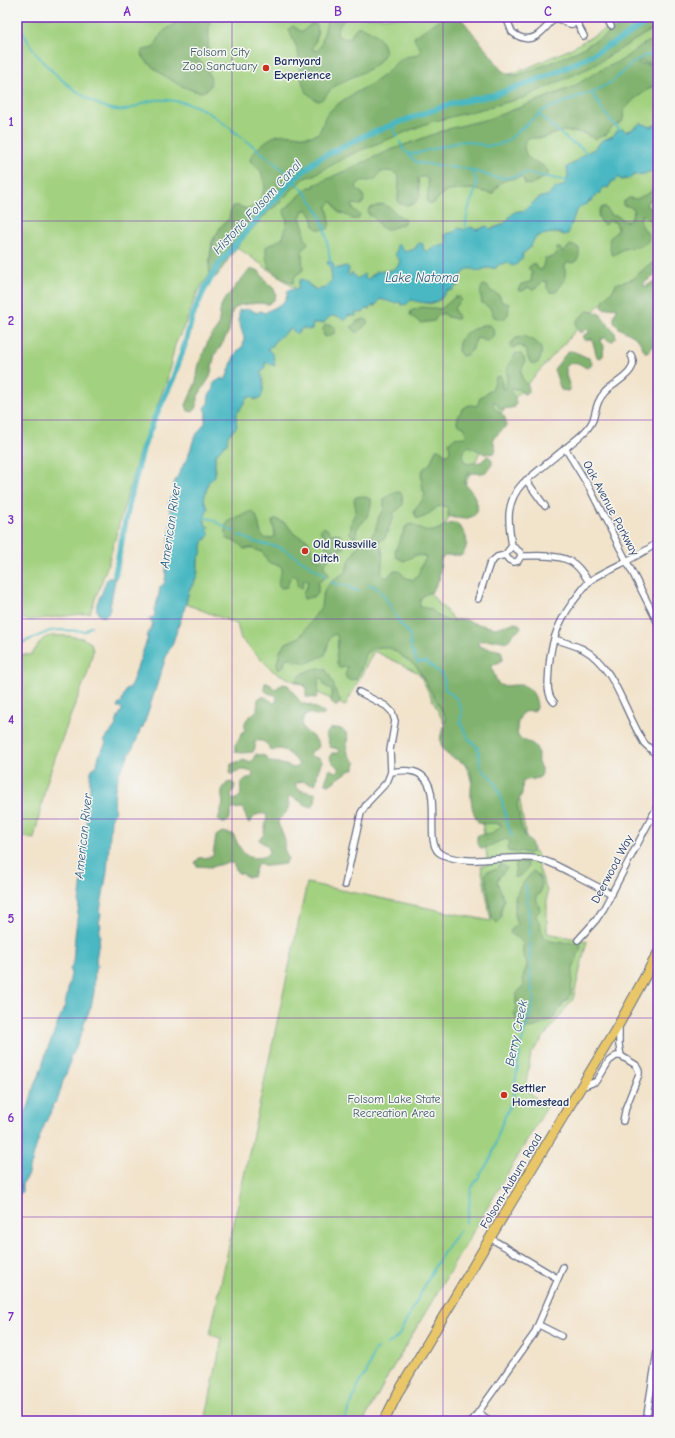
<svg xmlns="http://www.w3.org/2000/svg" width="675" height="1438" font-family="'Comic Neue',sans-serif">
	<style>
		.green { fill: #a2d17f; stroke: #5e806e }
		.forest { fill: #81b36e; stroke: #4e7166 }
		.water { fill: #4ab8c2; stroke: #327490 }
		.lines { fill: none; stroke-linecap: round; stroke-linejoin: round }
		.stream { stroke: #4ab8c2; stroke-width: 2 }
		.canal { stroke: #4ab8c2; stroke-width: 6 }
		.street-casing { stroke: #666e84; stroke-width: 8 }
		.primary-casing { stroke: #666e84; stroke-width: 11 }
		.street { stroke: #fff; stroke-width: 5.5 }
		.primary { stroke: #e9c769; stroke-width: 9 }
		.grid { fill: none; stroke: #7b2cbf; stroke-width: 1; stroke-opacity: 0.55 }
		.poi-dot { fill: #c8321e; stroke: #f6f6f2; stroke-width: 1.5 }
		.labels { text-anchor: middle; dominant-baseline: central; stroke-width: 3; stroke-linejoin: round; paint-order: stroke }
		.park-label { font-size: 12px; fill: #3d5866; stroke: #f6f6f2 }
		.poi-label { font-size: 12px; font-weight: bold; fill: #1b2f5e; stroke: #f6f6f2; text-anchor: start }
		.street-label { font-size: 12px; fill: #1b2f5e; stroke: #f6f6f2 }
		.water-label { font-size: 13px; font-style: italic; fill: #29587c; stroke: #f6f6f2 }
		.neatline { fill: none; stroke: #7b2cbf; stroke-width: 1.5 }
		.grid-label { font-size: 13px; text-anchor: middle; font-weight: bold; fill: #7b2cbf }
	</style>
	<rect width="100%" height="100%" fill="#f6f6f2"/>
	<filter id="ink" filterUnits="userSpaceOnUse"><feTurbulence type="fractalNoise" baseFrequency=".025" numOctaves="2"/><feDisplacementMap in="SourceGraphic" scale="8" xChannelSelector="R" yChannelSelector="G"/><feConvolveMatrix kernelMatrix="1 2 1 2 8 2 1 2 1" color-interpolation-filters="sRGB"/></filter>
	<filter id="wash" filterUnits="userSpaceOnUse"><feTurbulence type="fractalNoise" baseFrequency=".012" numOctaves="4" result="noise"/><feDisplacementMap in="SourceGraphic" scale="16" xChannelSelector="R" yChannelSelector="G"/><feGaussianBlur stdDeviation="0.9" result="paint"/><feColorMatrix in="noise" values="0 0 0 0 0 0 0 0 0 0 0 0 0 0 0 0 0 1.4 0 .05"/><feComposite in="paint" operator="in"/></filter>
	<g filter="url(#wash)">
		<rect width="100%" height="100%" fill="#f2e3cb"/>
		<g class="green">
			<path d="M17 17H453L497 78 525 69 568 50 627 17H658V123L651 127 641 123 631 130 616 133 613 136 601 141 596 148 567 167 568 176 566 183 562 186 556 188 547 196 541 197 531 204 524 211C508 210 512 220 503 224 499 227 494 227 490 229L487 226 477 230 473 228 465 230 458 228 454 232 445 235 447 241 444 246H436L428 252 423 249V244L416 246 415 249 405 252 401 247 397 250 395 254 400 261C397 273 384 269 375 273 373 274 370 277 368 279L361 277 356 279 352 273 350 276 348 274 349 268 345 266 335 269 332 262H327L331 270 332 280 328 287 318 291 302 279 299 283 298 289H296L217 233 212 241 209 265 210 274 197 293 186 322 175 345 167 380 139 453 108 564 90 613 31 620 18 619 17 618Z"/>
			<path d="M652 171 658 174V268L633 282 598 306 493 422 471 472 418 580 470 637 515 770 528 851 537 853 539 869 547 891V933L587 941 573 999 531 1054 525 1089 547 1107 389 1374 364 1421H205L222 1339 210 1334 307 883 491 921 481 866 488 865 482 820 469 773 419 673 374 651 345 706 273 671 241 639 237 624 186 604 189 590 194 584 198 572V559L201 554 203 541 207 539V530L209 527 206 526C203 516 208 509 204 500L208 483 215 476V456L218 451 222 447 228 436 235 429 236 415 248 396 251 397 253 399 257 400 262 395 264 383 261 373 264 363H268L273 365 272 354 268 349 269 347 280 336 291 329 298 334 302 328 312 329 313 323H324C333 310 337 318 347 319L348 315 354 316 356 312 361 313 364 312V309H369L372 306H375L380 299C390 300 402 306 411 300L431 304 441 299 447 290H453L454 287 458 286C461 276 464 262 477 271L487 268H496L500 264 507 262 509 263 519 262C522 252 524 255 529 248 531 245 532 241 534 239 539 233 558 232 564 235 575 225 572 205 591 201L596 197V195L605 187 608 188C611 183 613 180 619 177L621 180C627 180 630 178 634 175L641 174Z"/>
			<path d="M69 636 82 638 91 643 93 651 87 675 70 717 55 758 46 785 34 839 17 836V654L31 655C35 650 37 646 41 641 46 634 61 636 69 636Z"/>
		</g>
		<g class="forest">
			<path d="M180 17H210L208 48 207 50C202 50 197 52 198 59 202 64 208 70 210 77 211 80 211 83 210 86 208 90 204 92 200 92 185 91 146 67 141 53L143 50C147 49 150 49 153 48 157 44 158 39 161 34 167 27 176 26 180 17Z"/>
			<path d="M328 17H342L344 20C342 23 337 28 337 31 337 38 345 40 350 38 352 35 354 29 357 27 360 26 363 27 366 29 378 34 383 41 385 53 376 72 350 75 334 87 328 91 326 99 318 101 297 91 303 72 298 52 296 44 291 37 289 29L293 26 302 32 312 23 317 25C319 33 316 41 312 49L318 51 321 46Z"/>
			<path d="M444 17H460L493 58 501 70 510 75H518L550 63 577 51 613 31 617 27 611 17H658V26L591 67 523 98 428 123 352 154 310 177 309 176 302 180 282 200 283 201 270 210 245 237 229 258 217 276 214 278 210 274 209 265 213 241 221 226 229 219 231 208 233 206H238L248 209 253 207 259 202 265 187 261 171 250 161 252 153C260 147 268 137 279 135 291 132 308 141 318 133 323 128 323 119 327 114 343 96 367 89 385 74 391 69 396 61 403 58 407 56 414 56 418 55L421 49 414 39 415 36Z"/>
			<path d="M658 36V64H650L640 61 638 63 648 65 658 72V86L652 87 633 100 624 111 623 119 622 122 612 127 607 134 595 139 583 133 563 131 543 138H527L524 144C525 166 539 158 548 171V176L529 185 525 184 523 178 521 177C513 179 502 179 498 186 495 189 495 191 492 194L473 189 448 191 442 194 434 203 430 204 427 202C427 193 431 186 426 177H420L418 178 420 196 414 204 405 205 400 204 398 201 399 179 398 175C393 171 384 169 379 174 376 177 378 177 375 179 371 182 365 180 361 181L356 186 357 189 363 194 364 201 361 205 353 204 352 207 360 215 358 219H352L348 216 338 212 333 202H331L327 206C328 214 332 221 328 229 306 232 319 221 307 210H303L300 218 304 228V236L308 243 302 251 303 270 295 276 293 283 287 281 269 268 266 256V247L283 238 287 221 284 212 285 209 309 187H314V185L323 181 388 151 448 129 488 119 513 110 573 87 597 72 622 60 639 47Z"/>
			<path d="M656 181H658V201C652 199 650 199 646 203L647 207 658 212V236L657 238 655 237 652 222 643 215 641 216C639 222 642 225 645 230 657 246 635 247 624 249 619 250 618 254 613 255L611 254C611 251 608 241 610 238 613 234 617 233 618 228L615 222 609 221 604 225 602 224 598 215 600 209 603 207H606L610 215 617 216 625 221H629L631 219 634 210 631 207 623 205V202L629 198 637 199 649 193 652 190 654 183Z"/>
			<path d="M383 204C391 207 397 215 404 219L405 222C402 225 399 225 396 227 374 234 383 220 369 215L368 211 370 208Z"/>
			<path d="M570 245 575 246 579 248C579 255 580 259 573 263L567 262 565 265V280L556 292H550L547 288V282L544 281 533 290 528 287 523 291H519L518 290 521 284 531 282 532 272 528 268 534 263 539 270H542L545 258 553 257 556 255 557 248H560L563 253Z"/>
			<path d="M658 261V273L645 282 643 285 646 286 653 282H658V344L651 347 649 352H645C642 347 640 340 636 338 627 330 606 328 617 310L616 307 604 309 602 306 604 299 613 290 616 284 633 279 647 266Z"/>
			<polygon points="250,269 253,269 259,271 266,281 274,289 276,295 274,300 268,304 259,303 240,305 235,308 232,312 229,331 220,348 215,354 210,377 198,396 197,407 193,412 188,411 186,405 196,382 199,363 209,339 218,327 221,306 224,300"/>
			<path d="M483 285 487 286 491 291 499 295 502 302 509 304C508 311 510 316 503 319L494 317 490 308 482 303C481 295 479 291 483 285Z"/>
			<path d="M455 297H460L461 300C454 308 452 307 458 317L457 319 448 317 443 313 437 316 434 321 421 323 410 315 411 311 422 307 441 309Z"/>
			<polygon points="589,310 598,313 601,315 615,333 616,338 613,341 609,341 606,338 602,338 601,341 604,346 603,356 600,358 597,357 592,339 585,340 583,339 584,335 589,333 589,331 586,329 583,332 579,332 576,325 577,320"/>
			<polygon points="363,319 367,320 368,322 359,332 356,332 351,327 356,322"/>
			<polygon points="325,325 331,325 335,327 335,333 326,337 324,336 323,329"/>
			<path d="M482 325H490L494 330 493 338 486 341 477 338C472 347 473 354 462 356L458 351C459 333 468 332 482 325Z"/>
			<path d="M525 336C539 343 545 346 539 362L535 364C526 362 529 355 525 349 523 347 521 346 519 345L512 348 510 346C513 339 517 337 525 336Z"/>
			<path d="M569 351C576 351 582 356 589 358L592 363 591 366 587 368C578 364 577 359 566 366V375L570 388 568 391 561 390 554 369C560 363 563 356 569 351Z"/>
			<path d="M516 353 521 354 524 358 525 363 521 370 522 378 529 387 528 392 524 394 518 389H512L511 392C515 397 517 401 515 407L511 408 500 409 496 402H493C493 414 507 409 506 426L493 439 496 450 494 453 485 454 469 446C462 449 462 459 466 464L481 462 487 456C491 457 492 459 492 463 491 476 477 473 468 473L464 482C467 487 473 492 475 498 485 520 463 521 448 516V508L445 506C441 506 438 506 435 509 429 513 424 520 416 518L414 511C418 505 423 501 425 494L423 491 421 474 424 468 430 464 436 449H439L445 454H448L450 451 449 443C453 436 458 438 465 437L466 434 464 427 461 426 457 423C457 416 463 405 471 405 473 405 475 406 477 406L480 398 493 388 496 377 500 376 502 379V388H505L507 383V367Z"/>
			<path d="M394 492H399L402 494 403 505 393 514 394 518 391 522 385 538 379 541 378 543C387 552 380 564 382 575L386 578 394 571H399L406 578 414 580 418 575 422 564 426 558 424 556 416 555 404 561 396 557 395 551 406 526 412 524C417 526 421 530 426 531 437 534 445 522 456 523 466 532 471 543 462 555 455 556 446 553 441 559L439 580 432 592C424 594 418 598 420 607L431 609 437 615 447 621 464 619 473 623 495 628 514 623 519 624 521 627C519 631 517 630 514 633 511 635 511 639 507 642L497 640 480 641 478 643 479 646C486 649 493 648 501 651L503 658 502 660 492 666V669L498 684C505 687 510 685 517 685 530 684 537 696 537 708L534 711 523 712C518 718 514 732 520 738 524 742 531 742 534 745 540 751 537 757 538 763 539 766 542 768 542 772 542 781 530 778 524 781 521 784 523 789 522 793 521 797 518 800 517 804 518 809 521 829 523 832 527 842 532 838 533 851L528 854 521 851 517 853 508 851 507 848 510 843 507 839C498 841 491 846 482 849L477 844V836L480 834H491L501 826V824C494 822 486 825 479 823 474 816 471 805 471 797 470 787 474 779 470 770 464 758 446 760 442 747 437 734 446 729 446 718L417 667 392 649 384 647 373 648 365 654 361 669 356 679 350 680 347 679 345 675 348 667 339 668C333 657 340 645 337 635L334 634 330 638 325 655 305 664 300 661 295 662 291 658H287L285 660 284 666 280 669H278L277 663 281 649 286 643 300 637 321 607 322 598 325 589 332 581 346 572 348 563 360 543 373 534 375 531 379 516 384 510V499Z"/>
			<path d="M362 496 371 499C372 511 366 520 357 528L356 537 354 538 350 533 352 519 355 514 356 510 354 500 356 497Z"/>
			<path d="M252 511C264 519 254 545 274 537L275 535 272 521 276 519 287 524 294 534 308 540C313 548 309 558 321 560L326 555 328 556V561L325 564 324 567 328 572 329 576 323 579 318 583V593L316 596 304 599C301 592 308 588 308 581L305 580 303 581 302 588H300L297 585 298 578 293 575 290 578 287 587 281 588C274 581 283 575 282 567 269 561 270 568 263 552L258 551 252 548 244 549 237 542 227 539 225 529 227 523 231 519Z"/>
			<path d="M323 527 327 529 332 534 336 533 339 534 345 545 344 548C336 551 328 553 324 544L328 539 320 531Z"/>
			<path d="M319 668 325 669 330 676 337 695 341 700 337 706H335L331 701 332 690 325 686 321 678H319C317 685 320 694 316 698L306 697V686L296 681C300 673 311 669 319 668Z"/>
			<path d="M265 683H267L271 685 272 688 275 689 283 684 288 685 301 703 312 706 325 713 324 715C318 718 312 712 306 714 294 732 312 730 319 745L318 748 310 752V754L312 757 319 758 322 761 318 771 316 783 313 784 302 781 295 784C298 793 309 791 316 794L315 802 312 807C303 805 298 799 290 796L288 797 289 805 286 813 279 819 278 823 285 840 284 848 288 859 285 864 267 866 259 863 257 865 253 877H248L237 872 234 865 232 863H226L211 867 197 866 195 863 199 858 211 857 213 855 216 836 222 832 233 834C237 841 239 849 246 855 253 861 276 857 267 846 265 844 261 842 259 840 260 837 264 836 264 832 266 826 265 823 267 818L266 814C258 813 254 815 251 822L248 823 243 808 232 809 229 820 225 823H222L218 819C221 814 220 810 223 804 222 794 219 792 227 783L232 782 235 785 234 789 231 795 232 798 234 800C247 795 236 787 243 781 245 778 249 778 252 777L253 775 252 772C241 769 242 769 232 775L230 773 231 764 243 760 249 762 252 761 256 754 265 756 270 762 278 763 295 768 299 765C296 759 286 749 279 749 276 749 273 752 270 750 269 749 269 748 269 747 265 741 261 740 255 741V748L253 752 242 753 235 752V745L245 729C243 718 251 717 257 710L258 699 261 697H265L274 703 276 702 277 697 275 695C268 693 262 693 265 683Z"/>
			<path d="M338 728C354 733 344 741 348 753 349 757 354 760 356 763L355 768 349 771 329 785 326 784 325 782 330 769 335 772 338 771V768L331 761 330 756 332 753H338L340 751 338 749 330 747 326 735 330 729Z"/>
			<path d="M518 862H526L528 867C525 873 521 876 514 878L516 864Z"/>
			<polygon points="500,865 503,865 507,868 499,877 497,882 504,900 501,911 501,918 497,923 492,918 485,874 487,871 495,870"/>
			<path d="M533 871C541 875 543 885 540 894L537 895 536 898 540 910 536 915C537 919 539 920 540 924 542 927 540 930 542 933 548 946 567 942 578 942L581 945V947C580 951 574 965 573 968 572 978 572 988 570 998L564 1002 553 1019 531 1029 520 1028 514 1013 516 1004V995L524 984C521 974 527 971 527 963 527 960 523 958 523 955 522 950 525 944 520 940 517 936 513 937 510 932L512 928 516 925 517 922 515 919V898L520 887Z"/>
		</g>
		<g class="water">
			<path d="M641 123 651 127 654 126 658 123V174L652 171 644 174 634 175 630 178 621 180 619 177 615 181H612L608 188 605 187 601 190V193L596 195 591 201H589L587 205 585 204C578 208 573 215 572 224H571L568 234 564 235 560 233H551L538 236 534 239 530 248 521 255 523 256 522 259 519 261 517 264 513 266 507 262 503 264H500L495 268H487L477 271 473 269H467L465 272 461 275 458 286 454 287 453 290H447C438 306 427 304 411 300L407 304 402 305 400 302 395 303 380 299 377 304 372 306 369 309H365L364 312 361 313 356 312V316L348 315 346 320C337 316 331 312 324 323H313L312 329 308 330 302 328 297 334 291 329 287 331 273 343V346L269 347 268 349 273 355 275 366 266 362 265 363V367L261 373C264 381 264 390 261 398L253 399 251 397H248L236 415 237 418 236 419 237 426 228 436 227 444 224 445 215 456V476L208 483 204 500 208 508 204 519 206 526 209 527 207 530 210 534 203 542 201 554 198 559 197 576 189 590 186 604 172 645 167 654 143 727 140 730 136 742 118 775V779C113 790 115 798 114 809L115 810 111 820 107 872 100 911 101 914 99 923 101 925 99 933 100 935 96 960 97 967 95 969 94 992 91 1007 84 1023 83 1029 78 1042 73 1054 70 1057V1064L63 1081 58 1099 52 1106 53 1109C46 1118 32 1154 32 1164L30 1165 27 1177H25L26 1180 22 1184V1192L19 1195V1198L17 1199V1128L29 1105 34 1086 39 1076 46 1053 65 1005 71 974 70 970 73 963 75 936 82 879 87 823C85 816 85 807 87 800 88 797 90 794 90 791 90 785 89 775 92 769 93 768 96 766 97 765L99 756 106 743 104 741 116 725 118 717 122 710 121 707 117 708 118 705 122 702V699L127 688H130L148 637H146L153 624 151 621 148 619 155 616 154 610 158 599 160 587 165 582 167 557 171 553 168 548 172 516 169 508V500L175 489 174 483 189 454 194 438 205 423 206 413 204 408 208 403 209 395 214 389 213 385 215 382 222 378 225 380C232 368 231 354 243 346L244 338 239 322V310L250 309 257 313 260 311 265 313C273 307 289 304 287 291L294 289H298L299 281 302 279C308 282 310 287 316 290L325 288 332 280 331 270 327 262H332L335 269 347 266 349 268 348 274 350 276 352 273 357 279 364 274 366 276 364 278 368 279 376 273 375 271C384 273 398 271 400 261L395 254 397 250 396 245H399L405 252 415 249 419 243 423 244V249L428 252 436 246H444L447 241 445 234 454 232 458 228 465 230 471 227 477 230 487 226 490 229C494 228 499 227 503 224 512 219 508 210 524 211L531 204 541 197 547 196 556 188 562 186 566 183 568 176 567 167 576 162 582 155 596 148 601 141 613 136 618 130 623 129 626 132 631 130Z"/>
			<path d="M114 575H116L109 612 104 617 99 615C93 604 100 599 103 590 105 585 105 582 108 578H114Z"/>
		</g>
		<g class="lines">
			<g class="stream">
				<path d="M17 21C23 32 29 45 37 55 54 75 96 113 124 110 134 109 141 103 150 101 162 98 177 101 189 104 204 107 223 123 235 132 263 154 301 180 318 211 327 227 327 247 331 264"/>
				<polyline points="592,93 607,116 620,130"/>
				<polyline points="538,114 569,141 582,148 588,155"/>
				<polyline points="391,125 398,137"/>
				<path d="M400 142C404 150 404 154 414 154L462 141 471 142 486 146 498 145 507 141 542 111 579 96 592 93 613 81 631 64 643 57 658 52"/>
				<polyline points="409,155 415,161 419,163 467,169 493,177 502,178 511,177 526,173 568,181"/>
				<path d="M466 232C465 223 467 213 470 204 474 192 481 185 472 172"/>
				<polyline points="202,517 211,519 234,532"/>
				<polyline points="239,535 254,542 279,547 285,550 322,573 326,577"/>
				<polyline points="332,582 338,585 347,585 351,589 359,591"/>
				<path d="M368 586 372 585C384 590 391 609 398 620 400 624 405 628 408 632 411 637 410 643 411 648 413 653 415 657 417 662H427L442 675 444 680 445 689 457 699 462 712 460 722 469 739 478 748 481 769C484 772 488 774 491 777 503 792 504 818 512 836"/>
				<polyline points="17,645 50,631 60,630 85,631 91,626"/>
				<polyline points="465,1223 468,1216 471,1189 491,1158 501,1126 513,1098 521,1045 534,1000 530,980 530,933 526,885"/>
				<polyline points="386,1345 393,1341 399,1335 434,1268 449,1244 460,1230"/>
				<polyline points="344,1421 360,1382 366,1374 374,1351 377,1349"/>
			</g>
			<polyline class="canal" points="115,575 130,499 143,448 155,417 173,379 186,341 192,317 203,292 219,264 257,219 293,180 318,159 366,135 400,122 453,103 494,95 548,76 588,57 622,38 655,17"/>
		</g>
	</g>
	<g filter="url(#ink)">
		<g class="lines">
			<defs>
				<g id="street">
					<path d="M506 17 512 32C531 48 543 32 555 17 568 24 571 29 583 17"/>
					<polyline points="606,17 611,26"/>
					<polyline points="577,23 584,36"/>
					<polyline points="565,448 589,487 658,623"/>
					<polyline points="526,480 545,506"/>
					<polyline points="512,546 520,552 521,556"/>
					<path d="M505 555 512 546C508 522 505 502 523 483L579 437C585 432 590 427 593 420 596 410 597 400 605 392 613 383 641 372 631 355"/>
					<path d="M505 555 509 560 514 562 518 561 521 556C536 556 556 554 570 561 578 565 584 574 589 582"/>
					<polyline points="478,599 490,563 497,557 505,555"/>
					<path d="M554 639C564 642 574 645 583 649 613 665 623 706 639 734L644 743 658 756"/>
					<polyline points="359,692 386,706 392,712 395,721 390,750 391,772"/>
					<path d="M554 702C545 693 549 678 549 667 551 638 561 616 579 594 583 589 586 584 591 580 613 566 638 558 658 542"/>
					<path d="M345 885 361 813 368 802 387 782 391 772C397 771 404 770 410 771 450 776 420 844 441 854 471 868 507 853 538 859 550 861 561 868 571 873 585 880 598 887 612 894"/>
					<polyline points="578,940 596,920 604,908 658,805"/>
					<polyline points="619,1026 619,1045 621,1056"/>
					<polyline points="582,1087 597,1081 609,1061 616,1056 621,1056 636,1065 639,1071 639,1074 626,1107 623,1121"/>
					<polyline points="490,1238 557,1278"/>
					<polyline points="539,1325 561,1336"/>
					<polyline points="479,1413 490,1421"/>
					<polyline points="472,1421 534,1334 563,1267"/>
					<polyline points="646,1421 658,1346"/>
				</g>
				<polyline id="primary" points="384,1421 399,1391 490,1238 619,1024 658,953"/>
			</defs>
			<use href="#street" class="street-casing"/>
			<use href="#primary" class="primary-casing"/>
			<use href="#street" class="street"/>
			<use href="#primary" class="primary"/>
		</g>
	</g>
	<path class="grid" d="M232 17V1421M443 17V1421M17 221H658M17 420H658M17 619H658M17 819H658M17 1018H658M17 1217H658"/>
	<g class="poi-dot">
		<circle cx="266" cy="68" r="4"/>
		<circle cx="305" cy="551" r="4"/>
		<circle cx="504" cy="1095" r="4"/>
	</g>
	<g class="labels">
		<g class="park-label">
			<text x="220" y="52">Folsom City<tspan x="220" dy="14">Zoo Sanctuary</tspan></text>
			<text x="394" y="1099">Folsom Lake State<tspan x="394" dy="14">Recreation Area</tspan></text>
		</g>
		<g class="poi-label">
			<text x="274" y="61">Barnyard<tspan x="274" dy="14">Experience</tspan></text>
			<text x="313" y="544">Old Russville<tspan x="313" dy="14">Ditch</tspan></text>
			<text x="512" y="1088">Settler<tspan x="512" dy="14">Homestead</tspan></text>
		</g>
		<g class="street-label">
			<text transform="translate(611 508) rotate(62)">Oak Avenue Parkway</text>
			<text transform="translate(612 869) rotate(-62)">Deerwood Way</text>
			<text transform="translate(511 1181) rotate(-59)">Folsom-Auburn Road</text>
		</g>
		<g class="water-label">
			<text transform="translate(257 207) rotate(-47)">Historic Folsom Canal</text>
			<text x="422" y="277">Lake Natoma</text>
			<text transform="translate(170 526) rotate(-82)">American River</text>
			<text transform="translate(83 836) rotate(-84)">American River</text>
			<text transform="translate(516 1033) rotate(-78)">Berry Creek</text>
		</g>
	</g>
	<rect width="675" height="1438" fill="none" stroke="#f6f6f2" stroke-width="44"/>
	<rect x="22" y="22" width="631" height="1394" class="neatline"/>
	<g class="grid-label">
		<text x="127" y="16">A</text>
		<text x="338" y="16">B</text>
		<text x="548" y="16">C</text>
		<text x="11" y="126">1</text>
		<text x="11" y="325">2</text>
		<text x="11" y="524">3</text>
		<text x="11" y="724">4</text>
		<text x="11" y="923">5</text>
		<text x="11" y="1122">6</text>
		<text x="11" y="1321">7</text>
	</g>
</svg>
